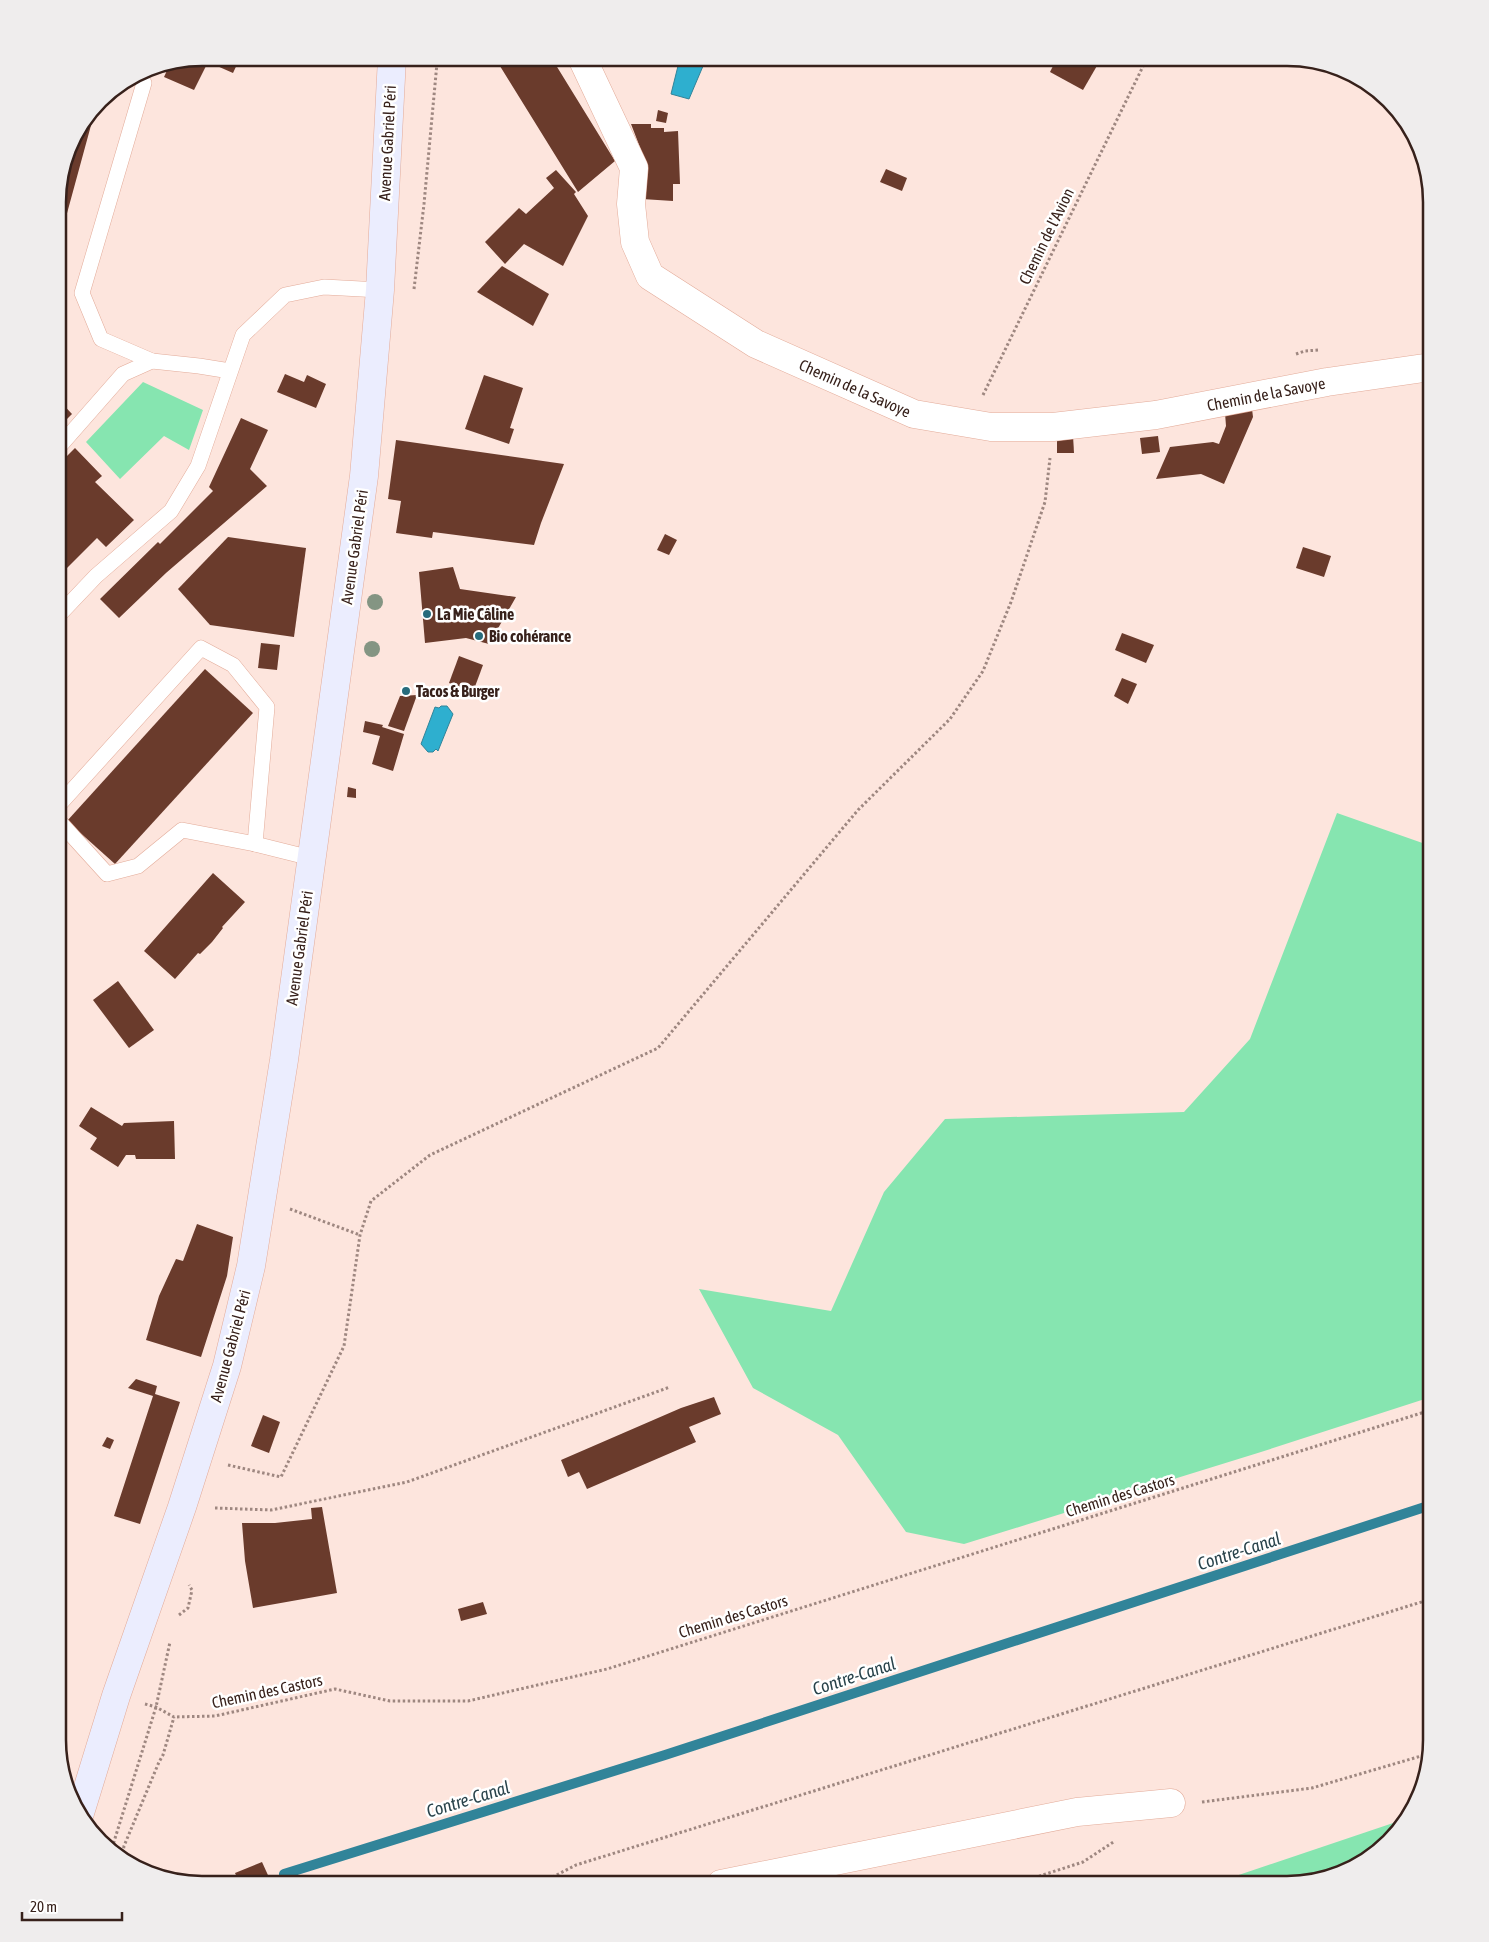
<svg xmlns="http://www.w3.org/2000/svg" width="1489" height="1942" font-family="'Asap Condensed',sans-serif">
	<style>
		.green { fill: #86e5b0 }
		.water { fill: #2eafcf; stroke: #318499 }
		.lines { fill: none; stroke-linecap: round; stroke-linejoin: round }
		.stream { stroke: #318499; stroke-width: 10 }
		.building { fill: #6a3b2c }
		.lane-casing { stroke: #e3ab99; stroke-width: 16 }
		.street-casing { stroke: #e3ab99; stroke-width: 29 }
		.secondary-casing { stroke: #e3ab99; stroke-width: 29 }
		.path { stroke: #9e8780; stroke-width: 3; stroke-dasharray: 2.5 2.5; stroke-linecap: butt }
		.lane { stroke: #fff; stroke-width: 15 }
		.street { stroke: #fff; stroke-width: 28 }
		.secondary { stroke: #ebedfe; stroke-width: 28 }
		.tree { fill: #849583 }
		.poi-dot { fill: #276b7c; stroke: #fff; stroke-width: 2 }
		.labels { text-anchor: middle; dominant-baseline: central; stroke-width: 5; stroke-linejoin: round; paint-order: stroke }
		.street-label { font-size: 16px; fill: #37211b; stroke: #fff }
		.poi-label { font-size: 16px; font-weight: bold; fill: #37211b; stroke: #fff; text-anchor: start }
		.water-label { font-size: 18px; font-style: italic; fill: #29434b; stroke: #fff }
		.rim { fill: none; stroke: #37211b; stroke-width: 2.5 }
	</style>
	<rect width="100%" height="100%" fill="#fde5dd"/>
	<g class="green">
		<polygon points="143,382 203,410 189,450 164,436 120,479 86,442"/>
		<polygon points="1337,813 1431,846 1431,1397 1261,1452 964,1544 906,1532 838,1435 753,1388 699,1289 831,1311 884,1192 945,1119 1184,1112 1250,1039"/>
		<polygon points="1405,1819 1367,1860 1287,1884 1212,1884"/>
	</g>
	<g class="water">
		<polygon points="680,58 706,59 689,99 671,94"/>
		<polygon points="441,706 447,706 453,714 438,751 436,749 433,752 428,752 421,744 435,707 439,708"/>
	</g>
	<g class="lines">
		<polyline class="stream" points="284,1874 665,1755 1431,1505"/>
	</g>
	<g class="building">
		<polygon points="202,58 240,58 233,73 208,62 194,90 164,77 170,64"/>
		<polygon points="495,58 561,58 554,62 615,161 578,192"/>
		<polygon points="1000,58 1016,58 1012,66 999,59"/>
		<polygon points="1057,58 1087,58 1098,64 1083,90 1050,72"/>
		<polygon points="96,107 60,239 58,239 58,192 73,138"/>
		<polygon points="658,110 668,113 666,123 656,121"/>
		<polygon points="631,124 651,124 651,128 664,128 664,132 678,131 680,184 673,184 673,201 642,199 641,150"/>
		<polygon points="886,169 907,178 902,191 880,182"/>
		<polygon points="556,170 576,192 574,194 588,216 563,266 524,244 505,264 485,242 519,208 526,214 554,188 546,178"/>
		<polygon points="502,266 549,294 533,326 477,292"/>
		<polygon points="285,374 304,382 307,375 326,384 316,408 277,392"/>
		<polygon points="484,375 523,388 510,428 514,429 509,444 465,429"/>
		<polygon points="58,399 72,414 58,428"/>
		<polygon points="1252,409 1253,417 1224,484 1201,474 1156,479 1170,447 1213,442 1219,444 1226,426 1225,413"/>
		<polygon points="241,418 268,430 250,469 267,486 166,573 119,618 100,599 158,542 160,544 213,491 209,487"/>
		<polygon points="1073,435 1074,453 1057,453 1057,437"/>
		<polygon points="1158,436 1160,452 1142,454 1140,438"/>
		<polygon points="396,440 564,464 541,523 534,545 433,532 432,538 396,533 401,501 388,499"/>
		<polygon points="75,448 102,476 95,482 134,520 106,547 97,538 58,577 58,498 63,492 58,487 58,465"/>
		<polygon points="665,534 677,540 669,555 657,550"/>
		<polygon points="228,537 306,548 294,637 210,625 178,589"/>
		<polygon points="1303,547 1331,556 1324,577 1296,568"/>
		<polygon points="453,567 460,589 516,597 489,644 466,638 425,643 419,572"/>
		<polygon points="1122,633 1154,645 1146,663 1115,650"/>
		<polygon points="261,643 280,645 277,670 258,668"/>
		<polygon points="459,656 483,665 473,692 449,683"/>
		<polygon points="205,669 253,713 115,864 67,821"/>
		<polygon points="1122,678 1137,684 1128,704 1114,696"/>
		<polygon points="417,695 404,731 388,726 400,696"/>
		<polygon points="365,721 383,725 382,727 404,734 393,771 372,764 380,736 363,732"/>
		<polygon points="348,787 356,789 356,798 347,797"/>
		<polygon points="213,873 245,902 222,927 223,928 212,942 200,954 198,953 175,979 144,951"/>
		<polygon points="118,981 154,1030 129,1048 93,1000"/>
		<polygon points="58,1002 66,1015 58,1020"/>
		<polygon points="91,1107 122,1126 124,1123 174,1121 175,1159 136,1159 135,1155 126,1155 118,1167 90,1149 97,1138 79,1126"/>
		<polygon points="197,1224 233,1237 227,1276 201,1357 146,1340 159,1296 176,1259 183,1261"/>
		<polygon points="136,1379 157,1386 155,1394 180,1402 140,1524 114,1516 153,1396 128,1388"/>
		<polygon points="714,1397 721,1414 689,1427 696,1442 587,1489 579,1472 568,1477 561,1460 681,1408"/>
		<polygon points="263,1415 280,1422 269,1453 251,1446"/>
		<polygon points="107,1437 114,1440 110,1449 102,1446"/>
		<polygon points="322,1507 337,1593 253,1608 245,1561 242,1523 275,1523 312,1519 311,1508"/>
		<polygon points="483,1602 487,1614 461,1621 458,1609"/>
		<polygon points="262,1862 272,1884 240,1884 235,1873"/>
	</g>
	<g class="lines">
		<defs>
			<g id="lane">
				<polyline points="144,83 82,293 101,339 152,361"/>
				<polyline points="58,448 123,374 152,361 199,366 230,371"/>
				<polyline points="58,616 96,576 171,511 198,466 243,335 285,295 324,287 380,290"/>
				<polyline points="58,806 201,648 233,665 267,707 255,844"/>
				<polyline points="58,820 107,874 138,866 182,830 255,844 311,858"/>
			</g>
			<g id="street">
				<polyline points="582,58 634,168 631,204 635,242 650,276 756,344 914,414 991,427 1053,427 1156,415 1327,382 1431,367"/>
				<polyline points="721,1884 1077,1812 1171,1803"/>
			</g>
			<polyline id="secondary" points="80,1813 116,1696 182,1507 227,1366 251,1266 284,1060 364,476 380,290 392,58"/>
		</defs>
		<use href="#lane" class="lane-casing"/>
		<use href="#street" class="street-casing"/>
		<use href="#secondary" class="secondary-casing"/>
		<g class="path">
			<polyline points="424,61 437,63 438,58"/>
			<polyline points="414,289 424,204 437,63"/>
			<polyline points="1296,354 1305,351 1319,350"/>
			<polyline points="983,395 1147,58"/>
			<polyline points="290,1209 360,1235"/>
			<polyline points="228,1465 281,1477 344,1346 360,1235 371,1201 430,1155 658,1048 858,810 950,719 983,671 1011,602 1045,502 1050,458"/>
			<polyline points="215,1508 271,1510 407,1482 670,1387"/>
			<polyline points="179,1615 188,1608 192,1590 189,1585"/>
			<polyline points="145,1704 156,1707 174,1717 215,1716 335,1689 390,1701 468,1701 607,1669 1431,1410"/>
			<polyline points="1202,1802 1312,1788 1428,1754"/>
			<polyline points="112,1848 156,1707 170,1642"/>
			<polyline points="122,1858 124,1846 159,1762 163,1755 174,1717"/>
			<polyline points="539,1884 576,1865 1431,1599"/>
			<polyline points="1015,1884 1083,1862 1115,1841"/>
		</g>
		<use href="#lane" class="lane"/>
		<use href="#street" class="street"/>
		<use href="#secondary" class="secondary"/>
	</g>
	<g class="tree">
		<circle cx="375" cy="602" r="8"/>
		<circle cx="372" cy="649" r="8"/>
	</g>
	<g class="poi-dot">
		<circle cx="427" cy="614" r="5"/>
		<circle cx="479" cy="636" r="5"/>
		<circle cx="406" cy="691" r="5"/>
	</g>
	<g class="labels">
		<g class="street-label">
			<text transform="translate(387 143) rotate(-87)">Avenue Gabriel Péri</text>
			<text transform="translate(1046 236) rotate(-64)">Chemin de l'Avion</text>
			<text transform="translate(855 388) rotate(24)">Chemin de la Savoye</text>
			<text transform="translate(1266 394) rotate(-11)">Chemin de la Savoye</text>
			<text transform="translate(354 547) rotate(-82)">Avenue Gabriel Péri</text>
			<text transform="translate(299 948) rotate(-82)">Avenue Gabriel Péri</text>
			<text transform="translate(230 1346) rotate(-75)">Avenue Gabriel Péri</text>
			<text transform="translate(1120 1495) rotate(-17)">Chemin des Castors</text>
			<text transform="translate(733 1616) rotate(-17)">Chemin des Castors</text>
			<text transform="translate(267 1691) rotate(-12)">Chemin des Castors</text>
		</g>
		<g class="poi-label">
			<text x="437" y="614">La Mie Câline</text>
			<text x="489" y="636">Bio cohérance</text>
			<text x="416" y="691">Tacos &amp; Burger</text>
		</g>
		<g class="water-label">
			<text transform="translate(1239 1551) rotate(-18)">Contre-Canal</text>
			<text transform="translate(854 1676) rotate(-18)">Contre-Canal</text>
			<text transform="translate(468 1799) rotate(-17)">Contre-Canal</text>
		</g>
	</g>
	<path d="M0 0H1489V1942H0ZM202 66H1287A136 136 0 0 1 1423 202V1740A136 136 0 0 1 1287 1876H202A136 136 0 0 1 66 1740V202A136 136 0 0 1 202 66Z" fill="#efeded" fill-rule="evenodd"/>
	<path class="rim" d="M202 66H1287A136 136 0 0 1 1423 202V1740A136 136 0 0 1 1287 1876H202A136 136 0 0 1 66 1740V202A136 136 0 0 1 202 66Z"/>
	<path d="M22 1912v8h100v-8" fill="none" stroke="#37211b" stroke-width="2.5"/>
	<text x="30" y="1912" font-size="15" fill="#37211b" stroke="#ffffff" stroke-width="4" paint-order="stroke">20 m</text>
</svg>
